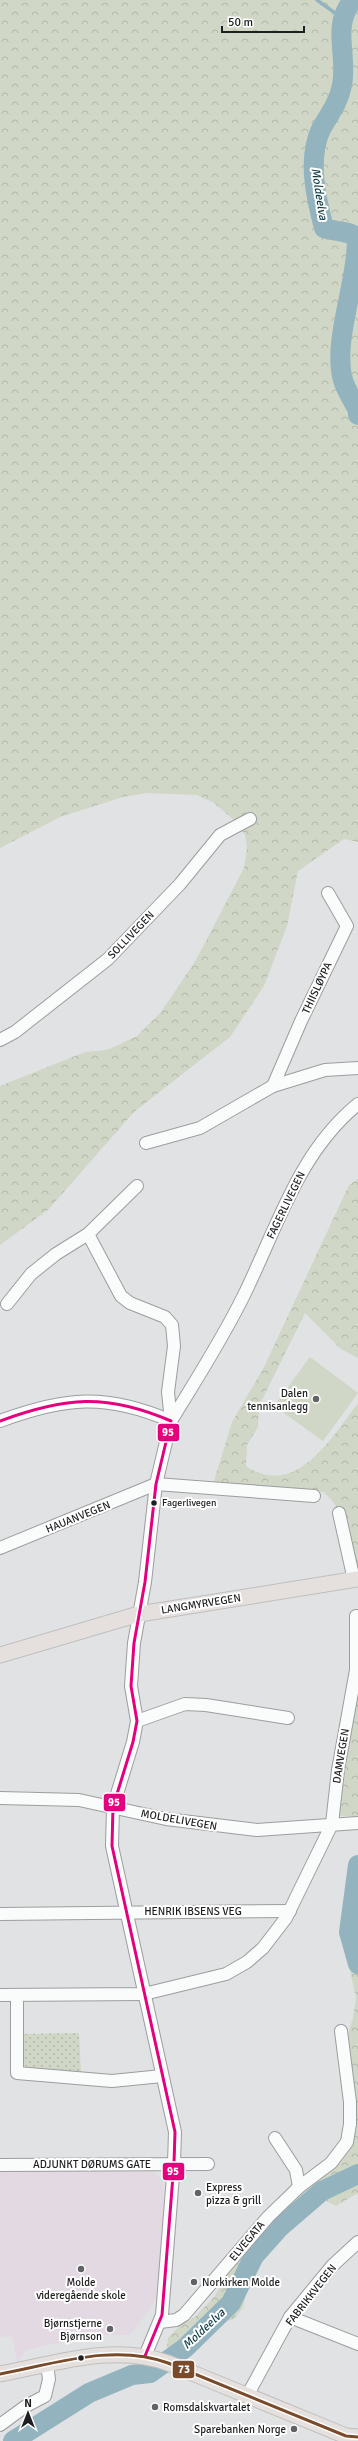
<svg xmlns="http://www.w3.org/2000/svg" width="358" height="2441" font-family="Signika,sans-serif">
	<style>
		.education { fill: #e3d9e3 }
		.grass { fill: url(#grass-dots) }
		.forest { fill: url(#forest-crowns) }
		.garden { fill: #d0d7c6 }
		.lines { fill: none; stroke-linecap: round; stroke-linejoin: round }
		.stream { stroke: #93b4bf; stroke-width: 3.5 }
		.river { stroke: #93b4bf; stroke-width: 20 }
		.minor-casing { stroke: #9d9d9f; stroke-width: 14 }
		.major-casing { stroke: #bfbfc0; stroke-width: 17 }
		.minor { stroke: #fafbfb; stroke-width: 12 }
		.major { stroke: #e5e0de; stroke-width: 15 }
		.bus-1-casing { stroke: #fff; stroke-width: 6 }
		.bus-2-casing { stroke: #fff; stroke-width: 6 }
		.bus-1 { stroke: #e5007d; stroke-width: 3 }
		.bus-2 { stroke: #7a4b2a; stroke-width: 3 }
		.poi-dot { fill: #626365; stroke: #fff; stroke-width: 1.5 }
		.bus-dot { fill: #1e1e20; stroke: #fff; stroke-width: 1.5 }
		.labels { text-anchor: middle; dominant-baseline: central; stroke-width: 4; stroke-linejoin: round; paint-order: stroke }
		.bus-label { font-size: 10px; fill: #1e1e20; stroke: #fff; text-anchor: start }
		.street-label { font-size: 11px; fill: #1e1e20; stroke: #fff }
		.poi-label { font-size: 11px; fill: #1e1e20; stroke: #fff; text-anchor: end }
		.water-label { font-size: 12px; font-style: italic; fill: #0c3a45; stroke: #fff }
		.line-badge { stroke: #fff; stroke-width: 1.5 }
		.badge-label { font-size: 11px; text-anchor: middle; font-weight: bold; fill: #fff }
	</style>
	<defs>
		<pattern id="grass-dots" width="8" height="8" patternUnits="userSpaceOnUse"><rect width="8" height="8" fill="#d0d7c6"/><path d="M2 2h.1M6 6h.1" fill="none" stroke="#b2b8aa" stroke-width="1.8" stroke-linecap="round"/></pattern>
		<pattern id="forest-crowns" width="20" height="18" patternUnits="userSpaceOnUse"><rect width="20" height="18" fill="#d0d7c6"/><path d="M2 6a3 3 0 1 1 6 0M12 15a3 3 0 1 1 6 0" fill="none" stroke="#b2b8aa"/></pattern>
	</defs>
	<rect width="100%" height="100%" fill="#e1e2e4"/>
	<polygon class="education" points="89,2171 154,2172 164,2182 163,2195 165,2221 159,2292 150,2309 130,2335 105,2335 52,2344 27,2350 17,2362 12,2336 0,2337 0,2172"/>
	<polygon class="grass" points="79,2033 81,2074 22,2066 21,2034"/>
	<g class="forest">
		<polygon points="0,0 358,0 358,842 344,839 298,871 287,926 264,986 230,1037 134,1112 48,1210 0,1245 0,1086 85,1052 107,1050 137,1036 161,1012 196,960 244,868 247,847 245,835 235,821 214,803 197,795 147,793 123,797 60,817 0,848"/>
		<path d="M358 1179V1358L341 1349 305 1313 259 1406 258 1427 247 1445 246 1466C296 1500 332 1437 358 1403V1576C350 1543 349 1516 324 1492L213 1484 232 1422 264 1367 349 1185Z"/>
		<polygon points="358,1682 358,1817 332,1815"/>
		<path d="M344 1929 358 1930V2193L336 2206 325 2200 282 2233 264 2256 249 2282 243 2307 234 2319C207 2325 203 2338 187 2359L167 2348 168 2338 180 2325 195 2317 215 2296 225 2278 279 2214 322 2175 341 2162 352 2147 356 2126V2101L348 2034 353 2018 356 1997 347 1957Z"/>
	</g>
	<polygon class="garden" points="310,1357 358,1393 323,1441 274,1406"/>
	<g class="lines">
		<polyline class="stream" points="317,0 342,18"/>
		<g class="river">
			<path d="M353 0C331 26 348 55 342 85 339 102 329 115 321 129 307 159 316 198 324 228 335 232 349 230 357 238 358 282 332 341 343 380 346 390 353 401 358 410V415"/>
			<polyline points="358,1865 349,1932 358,1964"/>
			<polyline points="13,2441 89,2393 132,2375 150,2373 185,2348 231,2303 254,2256 279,2228 322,2191 358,2174"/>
		</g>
		<defs>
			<g id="minor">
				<polyline points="0,1040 15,1032 108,959 180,884 220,835 250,819"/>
				<polyline points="273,1086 301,1021 347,926 328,893"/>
				<polyline points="146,1143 200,1128 273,1086 325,1070 358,1068"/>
				<polyline points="88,1234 121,1296 130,1303 165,1317 172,1325 174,1346 168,1392 171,1421"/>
				<polyline points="7,1304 31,1274 56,1254 88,1234 137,1186"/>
				<path d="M0 1421C65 1397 106 1393 171 1421L156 1484 145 1582 134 1643 131 1686 137 1721 133 1742 113 1807 112 1846 175 2132 174 2163 162 2315 145 2356"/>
				<path d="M171 1421C196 1380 223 1338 244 1295 277 1228 298 1153 358 1104"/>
				<polyline points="339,1513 354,1580"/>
				<polyline points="0,1548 156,1484 314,1496"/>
				<polyline points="137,1721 185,1704 206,1705 288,1718"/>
				<polyline points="0,1798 79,1800 166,1819 257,1830 358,1823"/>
				<polyline points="0,1914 290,1911"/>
				<polyline points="0,1995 144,1994 226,1974 247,1962 263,1948 286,1918 332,1824 338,1770 356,1670 356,1616"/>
				<polyline points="17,1995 17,2073 112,2081 162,2076"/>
				<polyline points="275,2138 296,2170 299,2187"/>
				<polyline points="0,2165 208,2164"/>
				<polyline points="290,2317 358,2344"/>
				<polyline points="160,2322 176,2320 184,2315 268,2217 299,2187 331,2163 347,2142 350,2124 350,2102 341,2031"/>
				<polyline points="247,2396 290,2317 332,2266 358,2242"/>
				<polyline points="0,2425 26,2406 45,2396 49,2379 47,2365"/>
			</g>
			<g id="major">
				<polyline points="0,1655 139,1614 358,1579"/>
				<path d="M0 2374C54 2364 114 2343 168 2363L346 2436 358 2437"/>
			</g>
		</defs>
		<use href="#minor" class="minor-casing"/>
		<use href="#major" class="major-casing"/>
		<use href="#minor" class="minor"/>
		<use href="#major" class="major"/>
		<defs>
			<path id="bus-1" d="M0 1421C65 1397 106 1393 171 1421L156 1484 145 1582 134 1643 131 1686 137 1721 133 1742 113 1807 112 1846 175 2132 174 2163 162 2315 145 2356"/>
			<path id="bus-2" d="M0 2374C54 2364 114 2343 168 2363L346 2436 358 2437"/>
		</defs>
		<use href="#bus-1" class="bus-1-casing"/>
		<use href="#bus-2" class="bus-2-casing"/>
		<use href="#bus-1" class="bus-1"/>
		<use href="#bus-2" class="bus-2"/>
	</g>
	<g class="poi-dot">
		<circle cx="316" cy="1399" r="4"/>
		<circle cx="198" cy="2193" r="4"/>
		<circle cx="81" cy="2269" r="4"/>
		<circle cx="194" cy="2282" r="4"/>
		<circle cx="110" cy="2329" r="4"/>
		<circle cx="155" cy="2407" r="4"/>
		<circle cx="294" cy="2429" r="4"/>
	</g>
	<g class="bus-dot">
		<circle cx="154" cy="1503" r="3.5"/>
		<circle cx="81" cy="2358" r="3.5"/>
	</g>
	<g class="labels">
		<g class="bus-label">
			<text x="162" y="1503">Fagerlivegen</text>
		</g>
		<g class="street-label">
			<text transform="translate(131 935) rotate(-46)">SOLLIVEGEN</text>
			<text transform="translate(317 988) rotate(-65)">THIISLØYPA</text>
			<text transform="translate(286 1205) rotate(-64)">FAGERLIVEGEN</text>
			<text transform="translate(78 1517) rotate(-22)">HAUANVEGEN</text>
			<text transform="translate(201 1604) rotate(-9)">LANGMYRVEGEN</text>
			<text transform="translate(341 1756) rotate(-81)">DAMVEGEN</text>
			<text transform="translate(179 1820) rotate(10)">MOLDELIVEGEN</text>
			<text x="193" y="1911">HENRIK IBSENS VEG</text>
			<text x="92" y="2164">ADJUNKT DØRUMS GATE</text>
			<text transform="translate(247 2241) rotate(-50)">ELVEGATA</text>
			<text transform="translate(311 2295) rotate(-52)">FABRIKKVEGEN</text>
		</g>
		<g class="poi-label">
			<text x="308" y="1393">Dalen<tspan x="308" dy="13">tennisanlegg</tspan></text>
			<text x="206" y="2187" text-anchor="start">Express<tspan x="206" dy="13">pizza &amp; grill</tspan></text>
			<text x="81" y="2282" text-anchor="middle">Molde<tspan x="81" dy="13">videregående skole</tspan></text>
			<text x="202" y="2282" text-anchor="start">Norkirken Molde</text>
			<text x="102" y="2323">Bjørnstjerne<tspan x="102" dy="13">Bjørnson</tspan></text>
			<text x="163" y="2407" text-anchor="start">Romsdalskvartalet</text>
			<text x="286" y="2429">Sparebanken Norge</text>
		</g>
		<g class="water-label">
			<text transform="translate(319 194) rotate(81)">Moldeelva</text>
			<text transform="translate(204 2329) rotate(-43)">Moldeelva</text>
		</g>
	</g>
	<g class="line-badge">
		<rect x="157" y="1423" width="23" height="19" rx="4" fill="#e5007d"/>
		<rect x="103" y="1793" width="23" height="19" rx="4" fill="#e5007d"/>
		<rect x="162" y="2162" width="23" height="19" rx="4" fill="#e5007d"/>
		<rect x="172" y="2360" width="23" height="19" rx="4" fill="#7a4b2a"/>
	</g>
	<g class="badge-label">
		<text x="168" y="1436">95</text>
		<text x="114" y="1806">95</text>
		<text x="173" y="2175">95</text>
		<text x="184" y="2373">73</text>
	</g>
	<g transform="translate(28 2413)" stroke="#ffffff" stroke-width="3" paint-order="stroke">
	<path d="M0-3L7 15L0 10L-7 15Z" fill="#1e1e20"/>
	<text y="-6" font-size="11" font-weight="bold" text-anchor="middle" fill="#1e1e20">N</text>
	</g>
	<path d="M222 26v6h82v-6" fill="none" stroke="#1e1e20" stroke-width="2"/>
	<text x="228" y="26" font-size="12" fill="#1e1e20" stroke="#ffffff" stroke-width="3" paint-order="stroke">50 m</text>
</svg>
